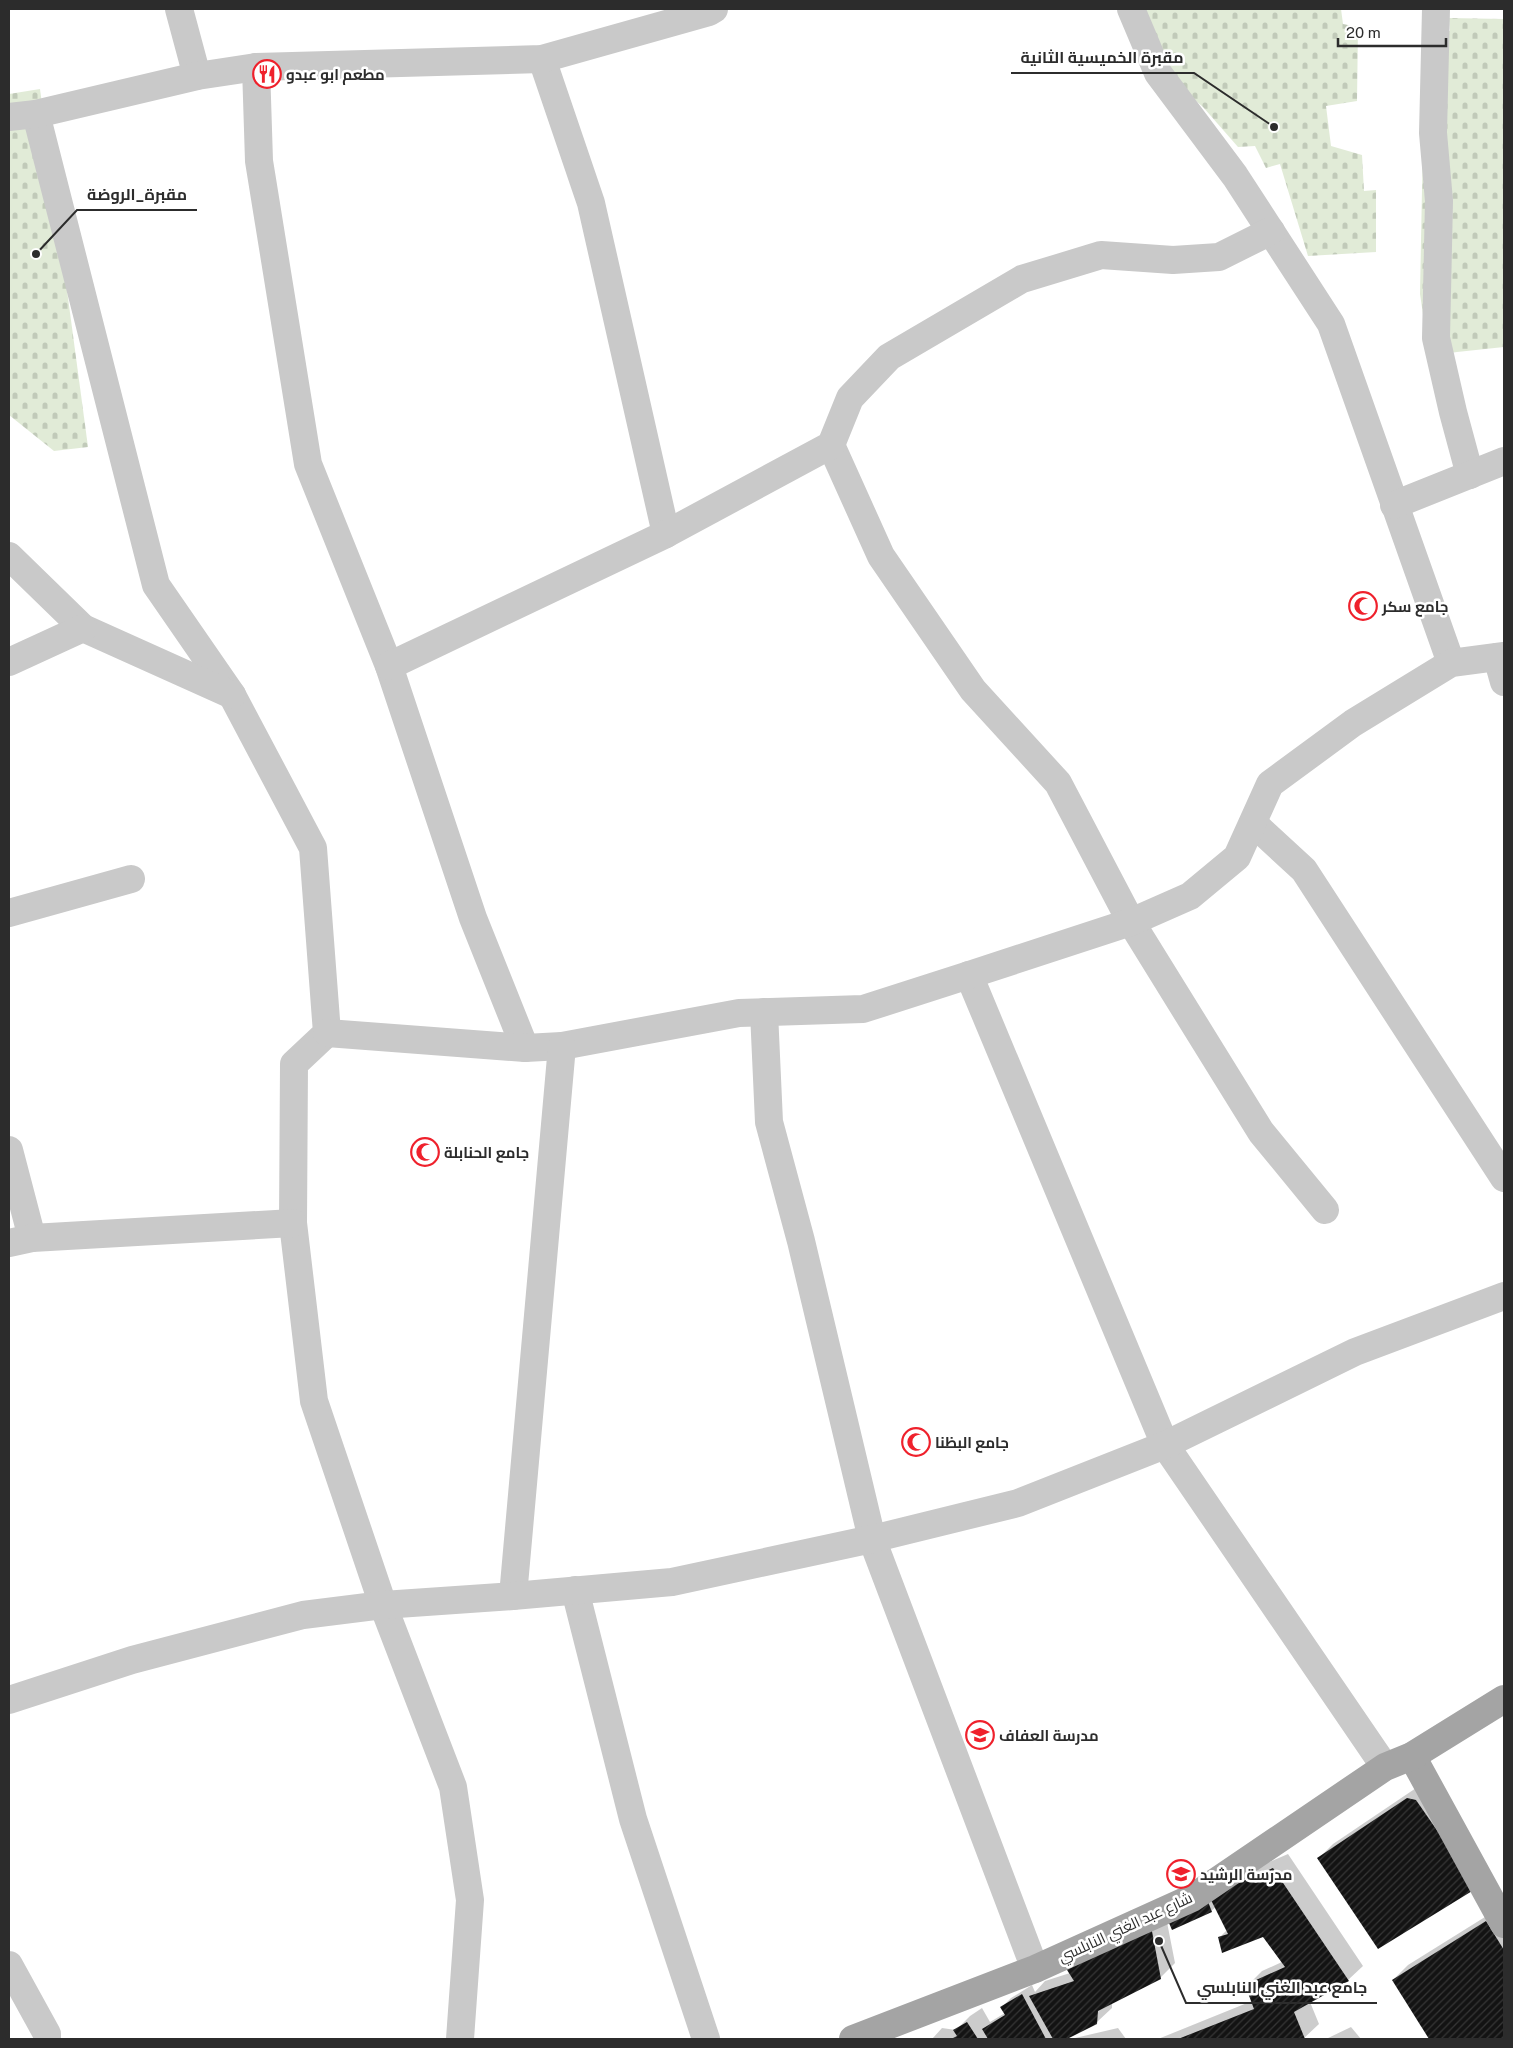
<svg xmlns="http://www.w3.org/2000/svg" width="1513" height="2048" font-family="'Public Sans',Cairo,sans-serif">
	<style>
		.cemetery { fill: url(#cemetery-stones) }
		.shadow { fill: #0003 }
		.building { fill: url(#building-hatch) }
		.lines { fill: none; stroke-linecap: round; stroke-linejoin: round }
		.minor { stroke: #c9c9c9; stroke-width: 28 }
		.major { stroke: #a4a4a4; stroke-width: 28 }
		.labels { text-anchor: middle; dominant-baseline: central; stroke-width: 5; stroke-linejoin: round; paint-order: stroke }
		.poi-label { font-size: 15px; font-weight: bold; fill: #2c2c2c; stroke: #fff; text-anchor: start }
		.street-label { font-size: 15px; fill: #2c2c2c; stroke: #fff }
		.leader { fill: none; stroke: #2c2c2c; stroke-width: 2 }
		.callout-dot { fill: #2c2c2c; stroke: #fff; stroke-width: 2 }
		.callout-label { font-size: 16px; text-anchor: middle; font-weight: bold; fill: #2c2c2c; stroke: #fff; stroke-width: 5; stroke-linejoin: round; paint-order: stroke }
	</style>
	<defs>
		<pattern id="cemetery-stones" width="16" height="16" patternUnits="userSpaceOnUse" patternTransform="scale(1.25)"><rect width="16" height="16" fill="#e1ebd7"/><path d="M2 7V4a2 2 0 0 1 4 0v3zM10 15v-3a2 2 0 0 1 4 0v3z" fill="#c1cab9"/></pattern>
		<pattern id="building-hatch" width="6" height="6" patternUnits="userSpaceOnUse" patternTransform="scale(1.25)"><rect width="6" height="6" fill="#131313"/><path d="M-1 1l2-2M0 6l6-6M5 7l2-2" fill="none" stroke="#363636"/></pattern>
	</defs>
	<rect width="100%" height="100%" fill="#fff"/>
	<g class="cemetery">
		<polygon points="1144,9 1341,9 1343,24 1358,27 1357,101 1326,106 1331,146 1362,155 1364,191 1376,190 1376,252 1308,256 1280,164 1266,168 1255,146 1238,147 1203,107 1165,74"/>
		<polygon points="1449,18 1504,19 1504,347 1429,355 1420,294 1425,32 1450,31"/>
		<polygon points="40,89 88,447 54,451 9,415 9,94"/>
	</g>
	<g class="shadow">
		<polygon points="1422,1784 1491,1872 1319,1858 1333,1844"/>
		<polygon points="1288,1854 1363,1966 1348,1980 1310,2002 1319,2024 1303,2039 1158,2039 1252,2001 1247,1986 1262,1971 1282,1962 1264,1936 1219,1938 1227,1930 1216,1907 1211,1911 1173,1928 1225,1881"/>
		<polygon points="1501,1907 1504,1912 1504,2039 1431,2039 1393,1980 1408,1965"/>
		<polygon points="1165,1912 1175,1963 1160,1978 1112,2002 1112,2008 1097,2022 1064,2039 932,2039 942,2028 956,2030 970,2016 982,2008 990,2022 1005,2013 1002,2007 1011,1998 1032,1985 1035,1992 1045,1981 1070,1973"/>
		<polygon points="1351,2027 1361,2039 1326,2039"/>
		<polygon points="1118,2028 1126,2039 1074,2039 1075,2038"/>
	</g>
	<g class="building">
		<polygon points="1407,1798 1416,1800 1477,1888 1378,1949 1317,1858"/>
		<polygon points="1273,1868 1349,1981 1294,2012 1305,2039 1178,2039 1254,2009 1245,1985 1285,1967 1263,1937 1222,1953 1218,1937 1228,1934 1209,1896"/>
		<polygon points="1207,1899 1212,1912 1172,1930 1166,1916"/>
		<polygon points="1486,1921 1504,1950 1504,2039 1429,2039 1392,1980"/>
		<polygon points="1151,1926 1161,1979 1098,2011 1097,2024 1067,2039 1053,2039 1029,1996 1074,1981 1062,1962"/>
		<polygon points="1022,1994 1046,2039 988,2039 982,2029 1005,2015 1000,2007"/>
		<polygon points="967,2022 978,2039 951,2039 957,2036 953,2030"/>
	</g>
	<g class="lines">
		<g class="minor">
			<polyline points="179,9 197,76"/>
			<polyline points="1131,9 1158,73 1235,176 1331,324 1451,663"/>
			<polyline points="1436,9 1433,133 1439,201 1436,338 1453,412 1470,475"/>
			<polyline points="542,59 591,203 666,534"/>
			<polyline points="256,67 259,161 308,464 389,666 473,918 525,1048"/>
			<polyline points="36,114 156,585 232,695 313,848 327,1033 294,1064 293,1223 314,1401 383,1605 453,1787 470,1900 460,2039"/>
			<polyline points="9,117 36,114 197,76 256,67 542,59 709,12 714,9"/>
			<polyline points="831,445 881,556 973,690 1058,783 1131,922 1261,1132 1325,1210"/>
			<polyline points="1394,505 1504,461"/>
			<polyline points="9,556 83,628 232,695"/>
			<polyline points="1497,657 1504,682"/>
			<polyline points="9,662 83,628"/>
			<polyline points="389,666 666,534 831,445 850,398 889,357 1022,279 1101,255 1173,260 1219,257 1271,231"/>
			<polyline points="1253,823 1304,870 1504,1178"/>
			<polyline points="9,913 131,879"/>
			<polyline points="969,975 1165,1445 1385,1767"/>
			<polyline points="764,1012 769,1122 801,1241 872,1539 1035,1969"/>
			<polyline points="327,1033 525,1048 562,1046 739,1013 863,1009 969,975 1131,922 1190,896 1237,857 1270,784 1353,723 1451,663 1504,656"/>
			<polyline points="9,1150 32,1238"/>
			<polyline points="9,1243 32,1238 293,1223"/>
			<polyline points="575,1590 633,1819 706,2039"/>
			<polyline points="513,1596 562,1046"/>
			<polyline points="9,1700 132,1660 303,1615 383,1605 513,1596 672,1582 872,1539 1018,1503 1165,1445 1355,1352 1504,1296"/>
			<polyline points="9,1965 47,2034 47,2039"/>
		</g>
		<g class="major">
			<polyline points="1412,1756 1504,1924"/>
			<polyline points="853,2039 1035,1969 1192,1898 1385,1767 1412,1756 1504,1699"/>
		</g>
	</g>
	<defs>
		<symbol id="restaurant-ring" viewBox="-11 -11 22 22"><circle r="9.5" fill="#fff" stroke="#ef212c" stroke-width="1.5"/><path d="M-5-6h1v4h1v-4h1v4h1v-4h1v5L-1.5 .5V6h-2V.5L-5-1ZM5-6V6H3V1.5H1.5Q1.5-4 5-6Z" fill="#ef212c"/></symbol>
		<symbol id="mosque-ring" viewBox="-11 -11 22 22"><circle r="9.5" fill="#fff" stroke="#ef212c" stroke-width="1.5"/><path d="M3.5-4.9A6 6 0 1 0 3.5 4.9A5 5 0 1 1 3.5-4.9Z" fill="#ef212c"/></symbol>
		<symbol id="school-ring" viewBox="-11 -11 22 22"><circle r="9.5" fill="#fff" stroke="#ef212c" stroke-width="1.5"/><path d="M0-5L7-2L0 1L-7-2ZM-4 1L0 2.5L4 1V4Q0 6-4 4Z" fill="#ef212c"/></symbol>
	</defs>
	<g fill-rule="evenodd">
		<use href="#restaurant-ring" x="251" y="58" width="32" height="32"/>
		<use href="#mosque-ring" x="1347" y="590" width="32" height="32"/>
		<use href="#mosque-ring" x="409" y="1136" width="32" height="32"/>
		<use href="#mosque-ring" x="900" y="1426" width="32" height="32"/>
		<use href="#school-ring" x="964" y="1719" width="32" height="32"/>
		<use href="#school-ring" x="1165" y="1858" width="32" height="32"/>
	</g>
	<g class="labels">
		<g class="poi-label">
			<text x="286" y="74">مطعم ابو عبدو</text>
			<text x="1382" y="606">جامع سكر</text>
			<text x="444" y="1152">جامع الحنابلة</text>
			<text x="935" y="1442">جامع البظنا</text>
			<text x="999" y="1735">مدرسة العفاف</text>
			<text x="1200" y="1874">مدرسة الرشيد</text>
		</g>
		<g class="street-label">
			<text transform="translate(1125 1927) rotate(-25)">شارع عبد الغني النابلسي</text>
		</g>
	</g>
	<path class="leader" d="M1274 127L1194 73H1011M36 254L77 210H197M1159 1941L1186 2003H1377"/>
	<g class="callout-dot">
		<circle cx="1274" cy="127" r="5"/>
		<circle cx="36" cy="254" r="5"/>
		<circle cx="1159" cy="1941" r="5"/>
	</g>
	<g class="callout-label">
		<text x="1102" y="63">مقبرة الخميسية الثانية</text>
		<text x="137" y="200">مقبرة_الروضة</text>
		<text x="1282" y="1993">جامع عبد الغني النابلسي</text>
	</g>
	<rect width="1513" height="2048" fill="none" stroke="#2c2c2c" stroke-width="20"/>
	<path d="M1338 38v8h108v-8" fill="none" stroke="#2c2c2c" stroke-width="2.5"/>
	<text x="1346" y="38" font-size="15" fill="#2c2c2c" stroke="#ffffff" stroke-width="4" paint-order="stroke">20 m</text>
</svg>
